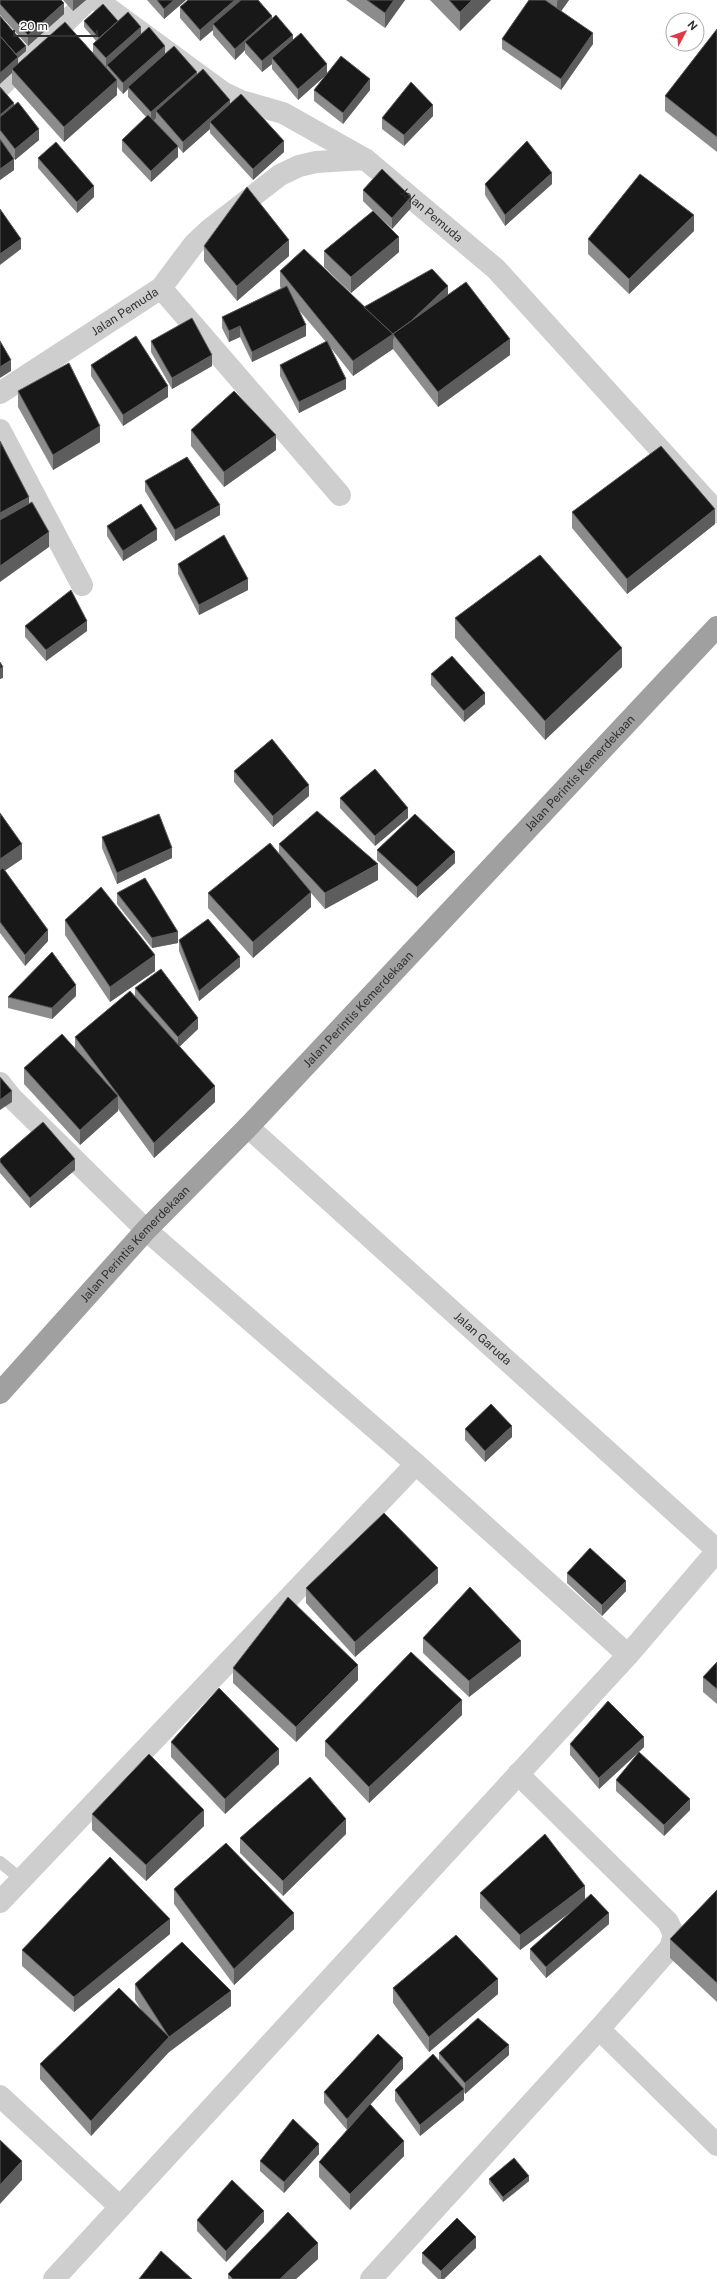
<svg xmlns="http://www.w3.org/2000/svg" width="717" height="2279" font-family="'Public Sans',sans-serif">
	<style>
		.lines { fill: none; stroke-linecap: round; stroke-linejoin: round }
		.service { stroke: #cecece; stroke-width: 12 }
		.minor { stroke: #cecece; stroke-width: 22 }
		.trunk { stroke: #a0a0a0; stroke-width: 22 }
		.wall { fill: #8c8c8c }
		.shaded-wall { fill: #5d5d5d }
		.building { fill: #181818; stroke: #5d5d5d }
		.labels { text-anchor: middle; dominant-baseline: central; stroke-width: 4; stroke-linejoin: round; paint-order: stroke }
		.street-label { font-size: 12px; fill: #313131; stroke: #fff }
	</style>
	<rect width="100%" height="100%" fill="#fff"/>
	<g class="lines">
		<polyline class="service" points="0,1862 21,1879"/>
		<g class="minor">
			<polyline points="97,0 224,93 241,101 283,113 365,159"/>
			<polyline points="0,87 88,0"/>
			<polyline points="161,288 340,495"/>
			<path id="s1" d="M0 393 161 288 194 244 209 230 280 175 299 166 316 162 365 159 496 269 717 512"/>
			<polyline points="0,430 82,585"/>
			<polyline points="0,1083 11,1097 146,1230 416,1464 628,1655"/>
			<path id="s2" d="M248 1127 717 1550"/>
			<polyline points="0,1902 416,1464"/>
			<polyline points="599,2029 717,2145"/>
			<polyline points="0,2096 120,2207"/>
			<polyline points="54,2279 628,1655 717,1551"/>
			<polyline points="371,2279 599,2029 670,1948 674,1935 668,1922 518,1774"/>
		</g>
		<path class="trunk" id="s3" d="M0 1393 146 1230 248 1127 717 627"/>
	</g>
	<g class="wall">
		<polygon points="0,0 64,14 28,46 0,15"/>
		<polygon points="63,0 86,0 73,11"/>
		<polygon points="147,0 186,0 164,19"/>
		<polygon points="346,0 405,0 385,28"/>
		<polygon points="430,0 491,0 460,31"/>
		<polygon points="529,0 569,0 561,11 593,44 561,90 502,49 502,39"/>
		<polygon points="180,7 272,19 327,73 370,90 343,124 314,101 314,90 325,76 298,100 272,69 272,64 262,72 245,53 245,50 235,60 213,35 213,30 200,41 180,18"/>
		<polygon points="0,16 26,51 18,58 18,64 93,54 93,44 96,41 84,27 84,21 118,21 141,34 165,54 197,75 230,104 284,152 253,180 210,133 210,129 183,153 178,147 178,157 151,182 122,151 122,140 146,117 128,97 128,89 123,94 117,87 117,95 64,142 12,84 12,73"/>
		<polygon points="717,29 717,152 665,111 665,96"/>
		<polygon points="0,87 39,140 15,160 11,154 14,170 0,180"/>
		<polygon points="433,116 404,146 382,129 382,118"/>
		<polygon points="38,158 94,197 77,213 38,168"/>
		<polygon points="485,184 552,184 505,226 485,195"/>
		<polygon points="363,190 411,208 392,229 374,212 399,252 351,293 324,267 324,251 373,211 363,201"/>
		<polygon points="694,231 629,294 588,254 588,239"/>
		<polygon points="204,246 289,256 237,301 204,261"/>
		<polygon points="280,271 364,307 448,295 510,355 438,407 393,349 353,376 331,348 346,389 299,413 280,376 280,365 326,342 298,309 306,336 252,362 240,337 229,342 222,328 222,317 281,288 280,287"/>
		<polygon points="151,341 212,366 172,389 151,352"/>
		<polygon points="91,365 168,397 123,426 91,376"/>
		<polygon points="18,391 100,442 53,470 18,407"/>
		<polygon points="191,430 276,450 224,487 191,446"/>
		<polygon points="145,481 220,515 175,541 145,491"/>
		<polygon points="572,512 715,524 627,594 572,528"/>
		<polygon points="107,526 157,540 123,561 107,536"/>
		<polygon points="178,564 248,590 199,615 178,574"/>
		<polygon points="455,618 622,667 545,740 455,638"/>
		<polygon points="25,626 87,631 46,661 25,637"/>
		<polygon points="431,674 485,704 464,722 431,685"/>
		<polygon points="234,771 309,796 273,827 234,782"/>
		<polygon points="340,798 408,818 375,846 340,808"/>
		<polygon points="0,813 22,859 5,870 48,941 25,966 0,933"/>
		<polygon points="102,837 172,858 117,884 102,848"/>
		<polygon points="279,844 378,880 325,909 311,893 311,907 253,958 208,908 208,893 279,854"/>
		<polygon points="377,850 455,863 417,898 377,860"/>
		<polygon points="117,893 178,943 152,948 117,904"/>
		<polygon points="65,920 155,971 110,1002 65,935"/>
		<polygon points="179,940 240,967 199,1001 179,951"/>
		<polygon points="135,988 198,1029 179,1047 215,1102 154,1158 118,1109 118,1111 80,1145 24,1084 24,1068 75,1048 75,1037 135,997"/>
		<polygon points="76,996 52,1019 8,1008 8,997"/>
		<polygon points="0,1159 75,1170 30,1208 0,1173"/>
		<polygon points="465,1429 512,1437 485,1462 465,1440"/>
		<polygon points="567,1573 626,1591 602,1616 567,1583"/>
		<polygon points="438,1583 355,1657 306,1603 306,1588"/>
		<polygon points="423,1638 521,1656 469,1697 423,1653"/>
		<polygon points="717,1662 717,1704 703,1692 703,1677"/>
		<polygon points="233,1668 358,1680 296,1742 233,1683"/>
		<polygon points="462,1715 369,1803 325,1756 325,1741"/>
		<polygon points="171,1742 279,1764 225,1814 171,1757"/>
		<polygon points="570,1744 644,1747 639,1752 690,1810 664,1836 616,1791 616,1780 639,1752 599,1789 570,1755"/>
		<polygon points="92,1814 204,1826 146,1881 92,1830"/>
		<polygon points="346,1834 283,1896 240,1853 240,1838"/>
		<polygon points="174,1889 294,1929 234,1985 174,1904"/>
		<polygon points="717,1890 717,2002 670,1958 670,1939"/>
		<polygon points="480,1893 585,1899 609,1924 546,1978 530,1959 530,1949 568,1914 520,1950 480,1908"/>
		<polygon points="170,1934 74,2012 22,1966 22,1950"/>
		<polygon points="135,1984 231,2006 169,2052 91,2136 40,2079 40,2064 142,2011 135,2000"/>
		<polygon points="393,1988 498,1994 429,2052 393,2003"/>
		<polygon points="439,2053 509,2055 465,2094 464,2092 464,2100 420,2136 395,2101 395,2090 439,2060"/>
		<polygon points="403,2069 347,2130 324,2103 324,2092"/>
		<polygon points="319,2154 284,2193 260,2171 260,2161"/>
		<polygon points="404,2156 350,2210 319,2177 319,2162"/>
		<polygon points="489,2179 529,2181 503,2202 489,2184"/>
		<polygon points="197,2220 264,2222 226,2262 197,2231"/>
		<polygon points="476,2248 444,2279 438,2279 422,2263 422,2253"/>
		<polygon points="318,2259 296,2279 228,2279 228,2274"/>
	</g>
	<g class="shaded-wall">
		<polygon points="73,0 86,0 73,11"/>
		<polygon points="174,0 186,0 164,19 164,9"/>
		<polygon points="235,0 248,0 213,24 213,30 200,41 200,30"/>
		<polygon points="394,0 405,0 385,28 385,13"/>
		<polygon points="472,0 491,0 460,31 460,12"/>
		<polygon points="558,0 569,0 557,17 557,2"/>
		<polygon points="64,3 64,14 28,46 28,35"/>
		<polygon points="272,16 272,27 245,42 245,50 235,60 235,49"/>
		<polygon points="141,27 141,38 107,65 106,69 106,58"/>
		<polygon points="593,33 593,44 561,90 561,79"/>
		<polygon points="293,35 293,45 272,58 272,64 262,72 262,61"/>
		<polygon points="26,46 26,51 18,58 18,68 12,69 12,73 0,84 0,73 16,54"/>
		<polygon points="165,46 165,56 128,87 128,89 123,94 123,83"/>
		<polygon points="327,64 327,74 298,100 298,89"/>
		<polygon points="197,72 197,82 156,111 156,118 151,123 151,112"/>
		<polygon points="370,79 370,90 343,124 343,113"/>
		<polygon points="117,80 117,95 64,142 64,127"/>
		<polygon points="230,100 230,111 210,122 210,129 183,153 183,142"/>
		<polygon points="14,103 14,113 0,126 0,115"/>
		<polygon points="433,105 433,116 404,146 404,135"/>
		<polygon points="39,129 39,140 15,160 15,149"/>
		<polygon points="284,141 284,152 253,180 253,169"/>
		<polygon points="178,146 178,157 151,182 151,171"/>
		<polygon points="14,159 14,170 0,180 0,169"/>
		<polygon points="552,173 552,184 505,226 505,215"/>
		<polygon points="94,186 94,197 77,213 77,202"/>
		<polygon points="411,197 411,208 392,229 392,218"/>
		<polygon points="694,215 694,231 629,294 629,279"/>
		<polygon points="399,237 399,252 351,293 351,277"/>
		<polygon points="21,239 21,249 0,265 0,254"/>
		<polygon points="289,240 289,256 237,301 237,286"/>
		<polygon points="448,286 448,296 395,337"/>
		<polygon points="306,325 306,336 252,362 252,352"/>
		<polygon points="240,326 240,337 229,342 229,331"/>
		<polygon points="393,334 393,349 353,376 353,361"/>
		<polygon points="510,339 510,355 438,407 438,392"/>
		<polygon points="212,355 212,366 172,389 172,378"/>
		<polygon points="11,360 11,371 0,378 0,367"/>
		<polygon points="346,379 346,389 299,413 299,402"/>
		<polygon points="168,386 168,397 123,426 123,415"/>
		<polygon points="100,426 100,442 53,470 53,455"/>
		<polygon points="276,435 276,450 224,487 224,472"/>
		<polygon points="29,497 29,508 0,524 0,513"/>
		<polygon points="220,505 220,515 175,541 175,530"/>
		<polygon points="715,509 715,524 627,594 627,579"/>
		<polygon points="157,529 157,540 123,561 123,551"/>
		<polygon points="49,532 49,547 0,582 0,566"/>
		<polygon points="248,579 248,590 199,615 199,605"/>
		<polygon points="87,621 87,631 46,661 46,650"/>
		<polygon points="622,648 622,667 545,740 545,721"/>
		<polygon points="3,667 3,678 0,679 0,669"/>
		<polygon points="485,693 485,704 464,722 464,711"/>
		<polygon points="309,785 309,796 273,827 273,816"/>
		<polygon points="408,808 408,818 375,846 375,836"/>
		<polygon points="22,844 22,859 0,874 0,859"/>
		<polygon points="172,848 172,858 117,884 117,873"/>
		<polygon points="455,852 455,863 417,898 417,887"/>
		<polygon points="378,864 378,880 325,909 325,893"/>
		<polygon points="311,892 311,907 253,958 253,942"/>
		<polygon points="48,930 48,941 25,966 25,955"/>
		<polygon points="178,932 178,943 152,948 152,938"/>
		<polygon points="155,955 155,971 110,1002 110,987"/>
		<polygon points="240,957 240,967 199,1001 199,991"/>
		<polygon points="76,985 76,996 52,1019 52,1008"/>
		<polygon points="198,1018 198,1029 178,1048 178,1037"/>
		<polygon points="215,1086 215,1102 154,1158 154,1143"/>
		<polygon points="12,1091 12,1102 0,1110 0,1100"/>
		<polygon points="118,1096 118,1111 80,1145 80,1130"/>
		<polygon points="75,1159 75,1170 30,1208 30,1198"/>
		<polygon points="512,1426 512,1437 485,1462 485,1451"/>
		<polygon points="438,1568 438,1583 355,1657 355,1642"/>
		<polygon points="626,1581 626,1591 602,1616 602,1605"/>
		<polygon points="521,1641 521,1656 469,1697 469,1681"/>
		<polygon points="358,1665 358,1680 296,1742 296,1727"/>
		<polygon points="462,1700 462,1715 369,1803 369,1787"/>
		<polygon points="644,1737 644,1747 599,1789 599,1778"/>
		<polygon points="279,1749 279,1764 225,1814 225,1799"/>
		<polygon points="690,1799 690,1810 664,1836 664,1825"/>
		<polygon points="204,1810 204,1826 146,1881 146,1865"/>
		<polygon points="346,1819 346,1834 283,1896 283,1881"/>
		<polygon points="585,1886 585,1901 520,1950 520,1935"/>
		<polygon points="294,1913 294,1929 234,1985 234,1969"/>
		<polygon points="609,1913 609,1924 546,1978 546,1967"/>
		<polygon points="170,1919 170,1934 74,2012 74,1997"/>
		<polygon points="498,1979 498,1994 429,2052 429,2037"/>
		<polygon points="231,1991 231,2006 169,2052 169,2037"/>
		<polygon points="169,2037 169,2052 91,2136 91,2121"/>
		<polygon points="509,2045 509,2055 465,2094 465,2083"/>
		<polygon points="403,2058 403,2069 347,2130 347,2119"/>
		<polygon points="464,2089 464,2100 420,2136 420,2125"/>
		<polygon points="404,2141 404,2156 350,2210 350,2194"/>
		<polygon points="319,2144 319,2154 284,2193 284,2182"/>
		<polygon points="22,2161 22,2180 0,2204 0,2185"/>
		<polygon points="529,2176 529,2181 503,2202 503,2197"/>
		<polygon points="264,2211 264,2222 226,2262 226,2251"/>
		<polygon points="476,2237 476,2248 444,2279 441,2279 441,2271"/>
		<polygon points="318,2243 318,2259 296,2279 280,2279"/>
	</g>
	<g class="building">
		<polygon points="0,0 61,0 64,3 28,35 0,4"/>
		<polygon points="157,0 174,0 164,9"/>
		<polygon points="188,0 235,0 200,30 180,7"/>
		<polygon points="241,0 258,0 272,16 235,49 213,24"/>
		<polygon points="367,0 394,0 385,13"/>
		<polygon points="449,0 472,0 460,12"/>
		<polygon points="529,0 545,0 593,33 561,79 502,39"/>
		<polygon points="103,4 118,21 99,38 84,21"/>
		<polygon points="128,12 141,27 106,58 93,44"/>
		<polygon points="276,15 293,35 262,61 245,42"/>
		<polygon points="0,16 26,46 16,54 0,36"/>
		<polygon points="65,22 117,80 64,127 12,69"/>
		<polygon points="149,27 165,46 123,83 107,65"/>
		<polygon points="717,29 717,137 665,96"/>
		<polygon points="301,33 327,64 298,89 272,58"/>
		<polygon points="0,36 18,57 0,73"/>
		<polygon points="174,46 197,72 151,112 128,87"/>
		<polygon points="341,56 370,79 343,113 314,90"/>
		<polygon points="203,69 230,100 183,142 156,111"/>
		<polygon points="411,82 433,105 404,135 382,118"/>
		<polygon points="0,87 14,103 0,115"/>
		<polygon points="241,94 284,141 253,169 210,122"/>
		<polygon points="18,102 39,129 15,149 0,130 0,117"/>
		<polygon points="148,115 178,146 151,171 122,140"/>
		<polygon points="0,139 14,159 0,169"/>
		<polygon points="527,141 552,173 505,215 485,184"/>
		<polygon points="56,142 94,186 77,202 38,158"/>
		<polygon points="382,169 411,197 392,218 363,190"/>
		<polygon points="640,174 694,215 629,279 588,239"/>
		<polygon points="247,187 289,240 237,286 204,246"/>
		<polygon points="0,209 21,239 0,254"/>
		<polygon points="373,211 399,237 351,277 324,251"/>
		<polygon points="304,249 393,334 353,361 280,271"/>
		<polygon points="432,269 448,286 411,321 393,334 393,339 393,334 364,307"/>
		<polygon points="466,282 510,339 438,392 393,334"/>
		<polygon points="287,286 306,325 252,352 240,326 229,331 222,317"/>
		<polygon points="192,318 212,355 172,378 151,341"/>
		<polygon points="136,336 168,386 123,415 91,365"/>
		<polygon points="0,341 11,360 0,367"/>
		<polygon points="327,341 346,379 299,402 280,365"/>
		<polygon points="69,363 100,426 53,455 18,391"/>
		<polygon points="234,391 276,435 224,472 191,430"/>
		<polygon points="0,441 29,497 0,513"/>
		<polygon points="661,446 715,509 627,579 572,512"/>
		<polygon points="187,457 220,505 175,530 145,481"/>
		<polygon points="32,502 49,532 0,566 0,520"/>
		<polygon points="141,504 157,529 123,551 107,526"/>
		<polygon points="224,535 248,579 199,605 178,564"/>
		<polygon points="540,555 622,648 545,721 455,618"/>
		<polygon points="71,590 87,621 46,650 25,626"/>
		<polygon points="452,656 485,693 464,711 431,674"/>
		<polygon points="0,662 3,667 0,669"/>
		<polygon points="272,739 309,785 273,816 234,771"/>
		<polygon points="375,769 408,808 375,836 340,798"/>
		<polygon points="317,811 378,864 325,893 279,844"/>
		<polygon points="0,813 22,844 0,859"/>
		<polygon points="159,814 172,848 117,873 102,837"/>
		<polygon points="415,814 455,852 417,887 377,850"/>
		<polygon points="270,843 311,892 253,942 208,893"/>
		<polygon points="3,868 48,930 25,955 0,922 0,870"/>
		<polygon points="145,878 178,932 152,938 117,893"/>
		<polygon points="101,887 155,955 110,987 65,920"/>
		<polygon points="208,919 240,957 199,991 179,940"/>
		<polygon points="52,952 76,985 52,1008 8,997"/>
		<polygon points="161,969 198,1018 178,1037 135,988"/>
		<polygon points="130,991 215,1086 154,1143 75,1037"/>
		<polygon points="62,1034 118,1096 80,1130 24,1068"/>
		<polygon points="0,1077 12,1091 0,1100"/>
		<polygon points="43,1122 75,1159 30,1198 0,1162 0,1159"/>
		<polygon points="491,1404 512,1426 485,1451 465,1429"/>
		<polygon points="384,1513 438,1568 355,1642 306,1588"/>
		<polygon points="590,1548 626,1581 602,1605 567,1573"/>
		<polygon points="470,1587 521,1641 469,1681 423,1638"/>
		<polygon points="288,1597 358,1665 296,1727 233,1668"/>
		<polygon points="411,1652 462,1700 369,1787 325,1741"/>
		<polygon points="717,1662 717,1689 703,1677"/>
		<polygon points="219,1688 279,1749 225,1799 171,1742"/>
		<polygon points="608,1701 644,1737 599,1778 570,1744"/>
		<polygon points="639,1752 690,1799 664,1825 616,1780"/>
		<polygon points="149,1754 204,1810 146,1865 92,1814"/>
		<polygon points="310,1777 346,1819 283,1881 240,1838"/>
		<polygon points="545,1834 585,1886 520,1935 480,1893"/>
		<polygon points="226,1843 294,1913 234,1969 174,1889"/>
		<polygon points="110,1857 170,1919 74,1997 22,1950"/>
		<polygon points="717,1890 717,1983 670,1939"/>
		<polygon points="591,1894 609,1913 546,1967 530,1949"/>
		<polygon points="456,1935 498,1979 429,2037 393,1988"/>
		<polygon points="182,1942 231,1991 169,2037 135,1984"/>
		<polygon points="119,1988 169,2037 91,2121 40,2064"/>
		<polygon points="478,2018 509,2045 465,2083 439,2053"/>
		<polygon points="378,2034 403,2058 347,2119 324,2092"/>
		<polygon points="433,2054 464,2089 420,2125 395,2090"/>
		<polygon points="370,2104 404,2141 350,2194 319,2162"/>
		<polygon points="293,2119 319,2144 284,2182 260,2161"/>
		<polygon points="0,2140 22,2161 0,2185"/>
		<polygon points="514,2158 529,2176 503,2197 489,2179"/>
		<polygon points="232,2180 264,2211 226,2251 197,2220"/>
		<polygon points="288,2212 318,2243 280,2279 233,2279 228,2274"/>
		<polygon points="457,2218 476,2237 441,2271 422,2253"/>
		<polygon points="161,2251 192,2279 139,2279"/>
	</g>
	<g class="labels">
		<g class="street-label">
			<text stroke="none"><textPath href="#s1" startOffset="532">Jalan Pemuda</textPath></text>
			<text stroke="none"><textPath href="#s1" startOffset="149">Jalan Pemuda</textPath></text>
			<text stroke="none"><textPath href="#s3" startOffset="849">Jalan Perintis Kemerdekaan</textPath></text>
			<text stroke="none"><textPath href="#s3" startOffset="525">Jalan Perintis Kemerdekaan</textPath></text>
			<text stroke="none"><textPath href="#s3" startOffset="201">Jalan Perintis Kemerdekaan</textPath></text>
			<text stroke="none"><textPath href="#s2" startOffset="316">Jalan Garuda</textPath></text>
		</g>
	</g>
	<g transform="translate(685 32) rotate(49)"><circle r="19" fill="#ffffff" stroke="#adadad"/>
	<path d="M0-3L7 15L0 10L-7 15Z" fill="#e1394a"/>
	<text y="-6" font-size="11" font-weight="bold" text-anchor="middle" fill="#313131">N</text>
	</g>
	<path d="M14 30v6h83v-6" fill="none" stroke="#313131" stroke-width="2"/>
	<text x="20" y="30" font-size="12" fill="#313131" stroke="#ffffff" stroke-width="3" paint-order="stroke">20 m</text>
</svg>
